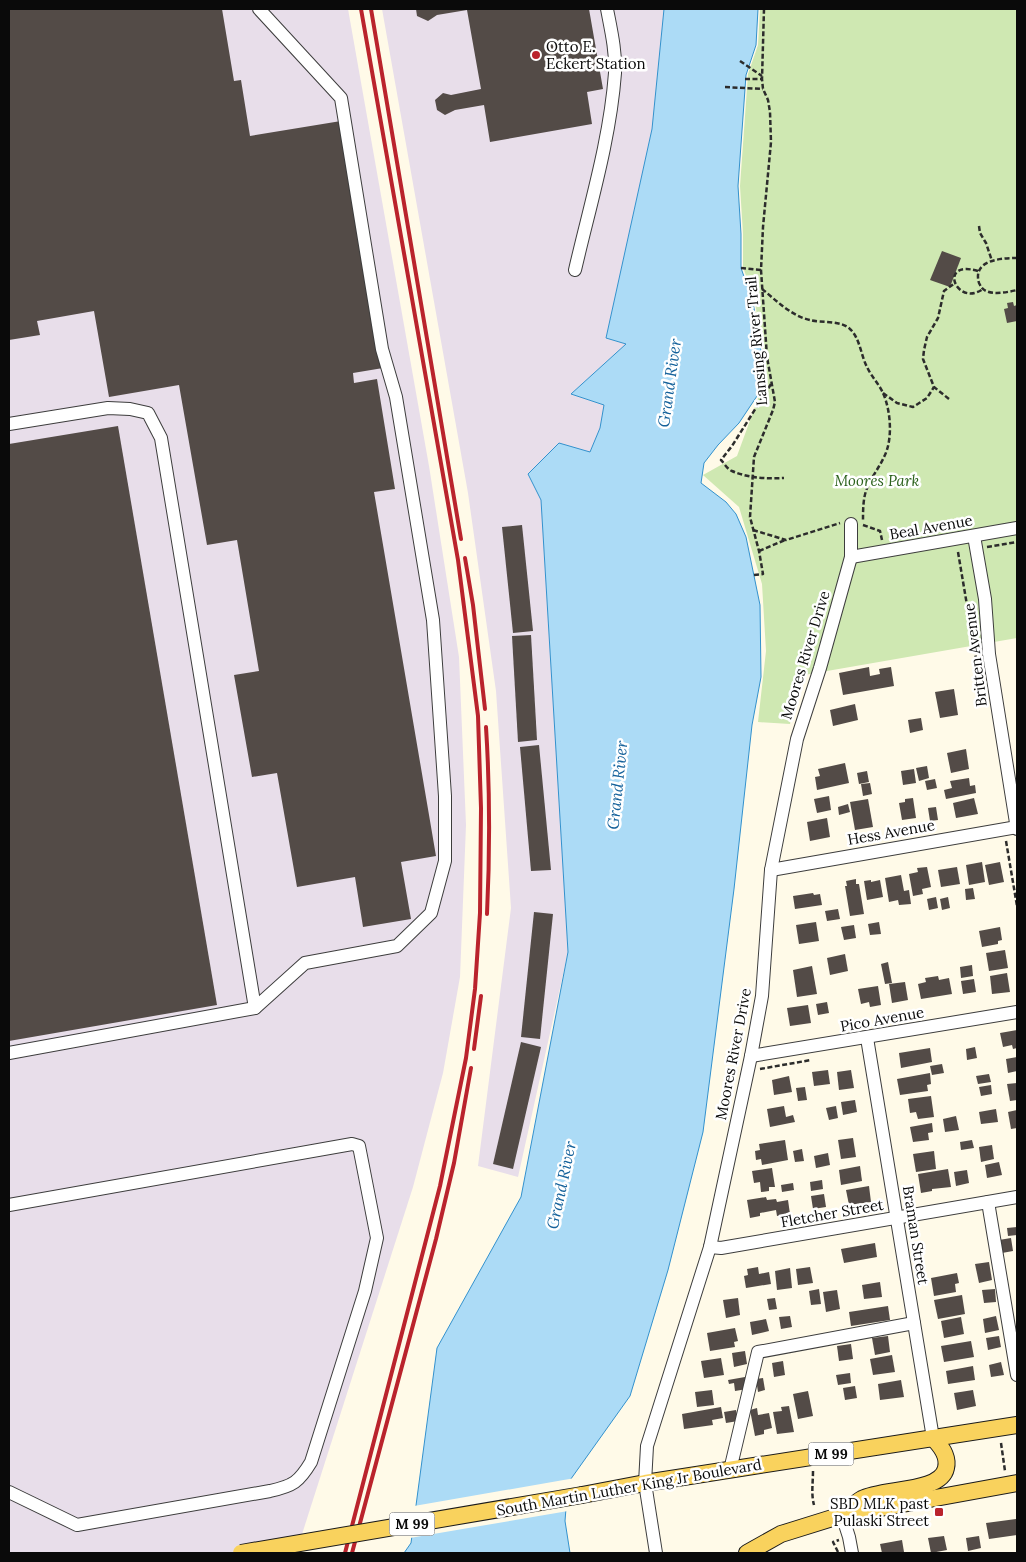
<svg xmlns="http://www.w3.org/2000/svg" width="1026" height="1562" font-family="Lora,serif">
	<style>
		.industrial { fill: #e8deea }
		.green { fill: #cfe8b2 }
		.water { fill: #acdbf6; stroke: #3391cd }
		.pier { fill: #fffae8 }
		.building { fill: #534b47 }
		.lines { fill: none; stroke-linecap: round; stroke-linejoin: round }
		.minor-casing { stroke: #3d3d3d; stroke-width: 14 }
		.major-casing { stroke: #1b1b1b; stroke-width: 18 }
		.path { stroke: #2c2c2c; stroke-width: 2.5; stroke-dasharray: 5 2.5; stroke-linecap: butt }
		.minor { stroke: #fff; stroke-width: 12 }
		.major { stroke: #f9d25d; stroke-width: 16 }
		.rail { stroke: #ba232c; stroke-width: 4 }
		.major-bridge-casing { stroke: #1b1b1b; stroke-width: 18; stroke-linecap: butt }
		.major-bridge { stroke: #f9d25d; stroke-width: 16 }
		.poi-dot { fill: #ba232c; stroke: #fff; stroke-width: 2 }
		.labels { text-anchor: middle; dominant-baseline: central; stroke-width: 5; stroke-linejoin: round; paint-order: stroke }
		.shield { fill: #fff; stroke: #545454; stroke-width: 1 }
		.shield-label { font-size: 14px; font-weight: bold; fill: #0a0a0a }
		.poi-label { font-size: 15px; fill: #0a0a0a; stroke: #fff; text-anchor: start }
		.street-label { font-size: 15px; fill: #0a0a0a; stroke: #fff }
		.park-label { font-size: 15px; font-style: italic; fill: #2b611c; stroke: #fff }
		.water-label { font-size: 16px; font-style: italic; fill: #15629b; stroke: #fff }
	</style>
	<rect width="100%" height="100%" fill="#fffae8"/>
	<g class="industrial">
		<polygon points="9,9 348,9 429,466 459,657 466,825 460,977 443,1073 413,1187 296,1553 9,1553"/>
		<polygon points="382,9 664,9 652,129 606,338 626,344 571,394 604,405 600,428 590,452 528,474 541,500 568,952 518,1177 478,1166 511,908 496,691 468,493"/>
	</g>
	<polygon class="green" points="760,9 1017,9 1017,638 804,675 790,724 758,722 766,651 762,584 739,507 703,475 737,456 760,393 765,368 755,302 743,267 743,234 740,186 748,74 758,45"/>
	<polygon class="water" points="664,9 758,9 756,45 746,75 738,186 741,234 741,268 753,302 764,369 759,393 739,423 718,445 704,463 701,483 726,502 736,514 746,537 760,605 761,677 752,725 734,889 703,1132 668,1270 630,1396 568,1483 565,1521 570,1553 404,1553 411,1543 437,1348 521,1197 568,952 541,500 528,474 559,443 590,452 600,428 604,405 571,394 626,344 606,338 652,129"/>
	<polygon class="pier" points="575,1478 571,1484 568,1511 410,1538 414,1506"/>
	<g class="building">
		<polygon points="9,9 222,9 234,81 241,80 250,136 341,121 383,368 353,373 354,383 377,379 395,489 374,492 436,856 401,862 411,919 363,927 355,877 297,887 277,773 252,777 234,675 259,671 237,540 207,545 179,385 109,397 94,311 37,321 40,335 9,340"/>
		<polygon points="416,9 589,9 603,89 587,92 592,124 490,142 484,105 455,110 445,115 437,110 435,100 443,93 451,95 481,89 467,10 437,15 428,21 417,16"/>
		<polygon points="942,251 961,258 950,287 930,280"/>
		<polygon points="1013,302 1014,306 1017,305 1017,321 1007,323 1004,309 1008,308 1007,303"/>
		<polygon points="118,426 217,1005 9,1041 9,444"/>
		<polygon points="522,525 533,631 513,633 502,527"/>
		<polygon points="531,635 537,740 518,742 512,636"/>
		<polygon points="869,667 870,676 880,674 879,669 891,667 894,686 843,695 839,673"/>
		<polygon points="954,689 958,715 940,718 935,692"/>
		<polygon points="855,704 858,720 833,726 830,710"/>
		<polygon points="921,718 923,730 910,733 908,720"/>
		<polygon points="539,745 551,870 531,871 520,747"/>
		<polygon points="966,749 969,769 951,773 947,753"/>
		<polygon points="845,763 849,783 817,790 815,777 820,776 818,769"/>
		<polygon points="927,766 929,778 919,781 916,768"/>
		<polygon points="914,769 916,783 903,785 901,771"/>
		<polygon points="867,771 869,782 859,784 857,773"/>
		<polygon points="969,778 970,786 975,785 976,793 946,799 944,790 952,788 950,781"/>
		<polygon points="935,779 937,788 927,790 925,781"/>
		<polygon points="870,783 872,794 863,796 861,784"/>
		<polygon points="829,796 831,810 817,813 814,799"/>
		<polygon points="913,798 916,818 902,820 899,803 905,802 905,799"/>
		<polygon points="974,798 978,814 956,818 953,803"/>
		<polygon points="868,799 873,827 855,830 850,802"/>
		<polygon points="848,804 850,812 839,815 838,807"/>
		<polygon points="936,807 938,820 930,821 928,808"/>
		<polygon points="827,818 830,837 810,841 807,822"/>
		<polygon points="982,862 985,882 969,885 966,865"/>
		<polygon points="1000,862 1004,882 989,885 985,865"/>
		<polygon points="927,867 931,887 922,889 923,894 913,896 909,874 918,872 917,868"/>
		<polygon points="957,867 960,884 941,887 938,870"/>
		<polygon points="901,875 904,891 909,890 911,904 899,905 898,900 889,902 885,878"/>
		<polygon points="856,879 856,884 859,884 864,914 850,916 845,886 847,886 846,881"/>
		<polygon points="871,880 871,882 880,880 883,897 867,900 864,881"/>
		<polygon points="973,888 975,899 966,900 965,889"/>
		<polygon points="813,893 814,895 820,894 822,905 795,909 793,896"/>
		<polygon points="936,897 938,908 929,910 927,899"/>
		<polygon points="948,897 950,908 942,910 940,899"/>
		<polygon points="838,909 840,919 827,921 825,911"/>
		<polygon points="534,912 553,914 540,1039 521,1037"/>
		<polygon points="816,922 819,941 799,944 796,925"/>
		<polygon points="879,922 881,934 870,935 868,924"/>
		<polygon points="854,925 856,938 844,940 841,927"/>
		<polygon points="1000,927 1002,940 998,941 998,944 982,947 979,931"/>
		<polygon points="1005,950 1008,968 989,971 986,953"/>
		<polygon points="845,954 848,971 830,975 827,958"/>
		<polygon points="888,962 892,983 885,984 881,964"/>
		<polygon points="972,965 973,976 961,978 960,967"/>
		<polygon points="812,966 817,994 797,997 793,970"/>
		<polygon points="1007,973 1010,992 992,994 990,976"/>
		<polygon points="938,976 939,980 949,978 952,994 921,999 918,984 926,982 925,978"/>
		<polygon points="974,979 976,992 963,994 961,981"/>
		<polygon points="905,982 908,1000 892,1003 889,984"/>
		<polygon points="878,986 881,1005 870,1007 869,1002 861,1004 858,989"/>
		<polygon points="827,1002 829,1013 818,1015 816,1004"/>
		<polygon points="808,1005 811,1023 790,1026 787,1008"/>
		<polygon points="1017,1030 1017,1048 1013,1049 1012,1045 1003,1047 1000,1033"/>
		<polygon points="521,1042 541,1047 513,1169 493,1164"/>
		<polygon points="975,1047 977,1058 967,1060 966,1049"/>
		<polygon points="930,1048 932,1062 901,1068 899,1053"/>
		<polygon points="1017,1057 1017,1071 1008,1073 1006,1059"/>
		<polygon points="942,1064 944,1073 932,1075 930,1066"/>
		<polygon points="828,1070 830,1084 814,1086 812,1072"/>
		<polygon points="851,1070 854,1088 839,1090 837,1072"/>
		<polygon points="930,1073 931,1084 927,1085 928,1091 900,1095 897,1079"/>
		<polygon points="989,1074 991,1082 978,1084 976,1076"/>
		<polygon points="789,1076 792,1092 774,1095 772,1080"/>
		<polygon points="1017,1083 1017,1100 1010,1101 1007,1084"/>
		<polygon points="991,1085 992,1094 981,1096 979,1087"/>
		<polygon points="805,1087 807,1100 798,1101 796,1088"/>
		<polygon points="931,1096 934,1117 918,1119 916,1112 910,1113 908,1099"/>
		<polygon points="855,1100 857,1112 843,1115 841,1102"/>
		<polygon points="784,1106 786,1117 793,1115 795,1122 770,1127 767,1109"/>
		<polygon points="836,1106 838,1118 829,1120 826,1108"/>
		<polygon points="996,1109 998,1122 981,1124 979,1112"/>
		<polygon points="1017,1110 1017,1128 1011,1129 1008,1112"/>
		<polygon points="956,1116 959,1130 945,1132 943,1119"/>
		<polygon points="932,1123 933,1132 928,1133 929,1140 913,1142 910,1127"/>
		<polygon points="853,1138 856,1157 841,1159 838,1140"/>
		<polygon points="785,1140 788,1160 762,1165 761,1159 756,1160 755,1151 760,1150 759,1144"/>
		<polygon points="972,1140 974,1148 961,1150 960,1142"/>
		<polygon points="992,1145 994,1159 981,1162 979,1147"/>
		<polygon points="802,1149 804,1161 795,1162 793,1151"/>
		<polygon points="934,1151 936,1169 916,1172 913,1154"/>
		<polygon points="828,1153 830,1165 816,1168 814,1156"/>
		<polygon points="999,1162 1002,1175 987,1178 985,1165"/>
		<polygon points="860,1166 862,1181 841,1185 839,1170"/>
		<polygon points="772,1168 775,1187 769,1187 769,1191 761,1192 760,1182 754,1183 752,1171"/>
		<polygon points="948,1169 951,1187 932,1189 932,1191 921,1193 918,1174"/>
		<polygon points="967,1170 969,1183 956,1186 954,1172"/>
		<polygon points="822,1180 823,1189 811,1191 810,1182"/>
		<polygon points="793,1183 794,1190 782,1192 781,1185"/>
		<polygon points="869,1186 871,1202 849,1205 846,1190"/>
		<polygon points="824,1194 826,1207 813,1209 811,1196"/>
		<polygon points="766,1197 767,1200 776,1199 777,1202 788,1200 790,1214 777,1216 776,1210 760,1213 760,1216 750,1218 747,1200"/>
		<polygon points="1017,1227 1017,1235 1008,1236 1007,1228"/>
		<polygon points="1011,1238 1013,1251 1002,1253 999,1240"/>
		<polygon points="875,1243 877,1257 844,1263 841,1249"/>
		<polygon points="989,1262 992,1280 979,1283 975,1264"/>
		<polygon points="758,1267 759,1274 769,1272 771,1284 746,1288 744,1276 748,1275 747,1269"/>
		<polygon points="810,1267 813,1283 798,1285 796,1269"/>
		<polygon points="790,1268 792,1288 777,1290 775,1271"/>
		<polygon points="957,1273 959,1283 955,1284 956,1292 934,1296 931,1278"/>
		<polygon points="880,1282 882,1297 864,1299 862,1285"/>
		<polygon points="819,1289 821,1304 811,1305 809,1291"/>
		<polygon points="995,1289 996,1302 984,1303 982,1290"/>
		<polygon points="837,1290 840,1309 826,1312 823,1292"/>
		<polygon points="962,1295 965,1314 938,1319 934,1300"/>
		<polygon points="738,1298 740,1315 726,1318 723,1300"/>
		<polygon points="775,1298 777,1309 769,1310 767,1299"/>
		<polygon points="888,1306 890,1320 851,1326 849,1312"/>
		<polygon points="790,1316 792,1327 781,1329 779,1317"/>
		<polygon points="996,1316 999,1330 985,1333 983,1319"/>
		<polygon points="961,1317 964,1334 944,1338 941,1321"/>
		<polygon points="766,1319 769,1331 752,1335 750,1322"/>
		<polygon points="735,1328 738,1341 734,1342 735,1347 710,1351 707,1333"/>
		<polygon points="888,1336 890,1352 875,1355 872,1338"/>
		<polygon points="999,1336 1001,1347 988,1350 986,1338"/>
		<polygon points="971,1341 974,1357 944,1362 941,1346"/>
		<polygon points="851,1344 853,1359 839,1361 837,1346"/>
		<polygon points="745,1351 747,1364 734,1367 732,1353"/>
		<polygon points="892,1355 895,1372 873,1375 870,1359"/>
		<polygon points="721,1358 724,1375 704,1378 701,1361"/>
		<polygon points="783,1361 785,1375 774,1377 772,1363"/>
		<polygon points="1001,1362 1004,1375 991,1377 989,1365"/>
		<polygon points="973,1366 975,1380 948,1384 946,1371"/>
		<polygon points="850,1373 851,1383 838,1385 836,1375"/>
		<polygon points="745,1377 747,1389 735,1391 734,1383 729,1384 728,1380"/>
		<polygon points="763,1378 765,1390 758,1392 756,1379"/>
		<polygon points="901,1380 904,1397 880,1400 878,1384"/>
		<polygon points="855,1386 857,1398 845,1400 843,1388"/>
		<polygon points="712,1390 714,1405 697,1407 695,1392"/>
		<polygon points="973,1390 976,1406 957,1410 954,1393"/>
		<polygon points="808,1391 813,1416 798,1419 793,1394"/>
		<polygon points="789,1406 794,1432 777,1434 773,1412 782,1411 781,1407"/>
		<polygon points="721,1407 723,1418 712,1420 713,1425 684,1429 682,1414"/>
		<polygon points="757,1408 758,1415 769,1413 772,1428 764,1430 764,1434 755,1436 750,1410"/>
		<polygon points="736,1410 738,1421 726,1423 724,1412"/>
		<polygon points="1016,1519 1017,1535 989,1539 986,1523"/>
		<polygon points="944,1536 947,1550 931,1553 928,1538"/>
		<polygon points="979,1536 981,1548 968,1551 966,1538"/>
		<polygon points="902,1540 904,1552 882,1553 880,1544"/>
	</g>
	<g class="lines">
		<defs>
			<g id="minor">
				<path d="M575 270C590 205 610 140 615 73 616 51 611 30 607 9"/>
				<polyline points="9,424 108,408 130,409 148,413 161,438 255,1008"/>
				<polyline points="974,536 985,599 989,654 1017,829"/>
				<polyline points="851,557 1017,528"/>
				<polyline points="771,870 1017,827"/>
				<polyline points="867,1038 933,1438"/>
				<polyline points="9,1053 255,1008 305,963 397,946 431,913 445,861 445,796 433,620 396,397 382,349 341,98 259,9"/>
				<polyline points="751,1056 1017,1012"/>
				<polyline points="988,1202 1017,1375"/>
				<path d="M9 1205 352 1144 359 1146 377 1238 365 1291 311 1462C299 1482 293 1486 270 1491L77 1525 9 1492"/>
				<polyline points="710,1247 721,1248 1017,1197"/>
				<polyline points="730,1470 758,1352 914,1323"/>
				<polyline points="842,1515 849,1537 852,1553"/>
				<polyline points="656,1553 645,1483 647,1446 710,1247 751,1056 762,996 771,870 797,739 820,668 851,557 851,524"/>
			</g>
			<g id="major">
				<polyline points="582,1495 645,1483 1017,1425"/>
				<path d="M844 1513C850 1509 856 1502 862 1499 882 1488 941 1493 946 1468 949 1456 941 1446 933 1438"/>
				<polyline points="747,1553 781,1534 842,1515 1017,1483"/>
			</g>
		</defs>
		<use href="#minor" class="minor-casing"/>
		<use href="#major" class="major-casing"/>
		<g class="path">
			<polyline points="740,61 762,76"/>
			<polyline points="745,79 762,79"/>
			<polyline points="725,87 763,89"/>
			<polyline points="979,226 980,233 986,243 992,261"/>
			<path d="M1017 258C1001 258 972 260 979 283 981 287 982 289 986 291 995 295 1008 292 1017 290"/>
			<polyline points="741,268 761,270"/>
			<path d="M978 271C937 259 956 308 983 289"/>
			<path d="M762 289C776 300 791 316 810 320 821 323 841 320 850 329 860 338 861 356 867 367 871 376 879 384 883 393 891 411 893 440 884 457 879 468 870 479 866 491 863 500 863 511 863 521"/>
			<path d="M771 384 732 446 721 460C724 463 727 469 732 471 748 478 767 479 784 478"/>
			<polyline points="883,393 897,403 913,407 927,398 934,387"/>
			<polyline points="949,399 934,387 923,359 924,350 927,337 938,318 944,291 955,283"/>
			<polyline points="863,525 880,531 882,540"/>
			<polyline points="753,530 786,540 840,523"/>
			<polyline points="987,547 1017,542"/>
			<polyline points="759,551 785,540"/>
			<polyline points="958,552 980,682"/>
			<polyline points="754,575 763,574 759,551 750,517 754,457 773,410 775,402 767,357 761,270 763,227 771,142 770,112 768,100 763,89 762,79 764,9"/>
			<polyline points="1006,841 1017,906"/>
			<polyline points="760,1069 811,1060"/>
			<polyline points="1001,1443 1005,1471"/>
			<path d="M813 1471C813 1483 811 1494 814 1505"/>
			<polyline points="838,1552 833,1542 839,1540"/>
		</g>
		<use href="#minor" class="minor"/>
		<use href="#major" class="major"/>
		<g class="rail">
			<polyline points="371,9 461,539"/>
			<polyline points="465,558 473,605 485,709"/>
			<path d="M486 727C490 790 490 851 487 914"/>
			<polyline points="474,1049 481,996"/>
			<polyline points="345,1553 440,1186 466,1058 475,989 480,913 481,808 478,716 458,560 361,9"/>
			<polyline points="352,1553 436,1239 454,1163 471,1068"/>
		</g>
		<defs>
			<polyline id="major-bridge" points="241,1553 582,1495"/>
		</defs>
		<use href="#major-bridge" class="major-bridge-casing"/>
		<use href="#major-bridge" class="major-bridge"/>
	</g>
	<g class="poi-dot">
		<circle cx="536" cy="55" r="5"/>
		<rect x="934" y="1507" width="10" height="10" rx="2.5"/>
	</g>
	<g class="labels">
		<g class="shield">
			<rect x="808.5" y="1442.5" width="45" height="23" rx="4"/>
			<rect x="389.5" y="1512.5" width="45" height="23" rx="4"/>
		</g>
		<g class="shield-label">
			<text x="831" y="1454">M 99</text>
			<text x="412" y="1524">M 99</text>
		</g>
		<g class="poi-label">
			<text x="546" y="46">Otto E.<tspan x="546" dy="17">Eckert Station</tspan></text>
			<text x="929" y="1503" text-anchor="end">SBD MLK past<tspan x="929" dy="17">Pulaski Street</tspan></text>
		</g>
		<g class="street-label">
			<text transform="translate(756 341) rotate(-95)">Lansing River Trail</text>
			<text transform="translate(931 527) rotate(-10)">Beal Avenue</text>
			<text transform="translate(805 655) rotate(-73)">Moores River Drive</text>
			<text transform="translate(975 655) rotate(-97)">Britten Avenue</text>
			<text transform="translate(891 832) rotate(-10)">Hess Avenue</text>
			<text transform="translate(882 1019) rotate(-10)">Pico Avenue</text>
			<text transform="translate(733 1054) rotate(-79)">Moores River Drive</text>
			<text transform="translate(832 1213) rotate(-10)">Fletcher Street</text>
			<text transform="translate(916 1235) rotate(81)">Braman Street</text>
			<text transform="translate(629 1487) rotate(-10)">South Martin Luther King Jr Boulevard</text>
		</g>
		<g class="park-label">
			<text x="877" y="480">Moores Park</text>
		</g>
		<g class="water-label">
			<text transform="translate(669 383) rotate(-82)">Grand River</text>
			<text transform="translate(617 785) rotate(-84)">Grand River</text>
			<text transform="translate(561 1185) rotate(-78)">Grand River</text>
		</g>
	</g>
	<rect width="1026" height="1562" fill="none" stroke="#0a0a0a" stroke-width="20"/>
</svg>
